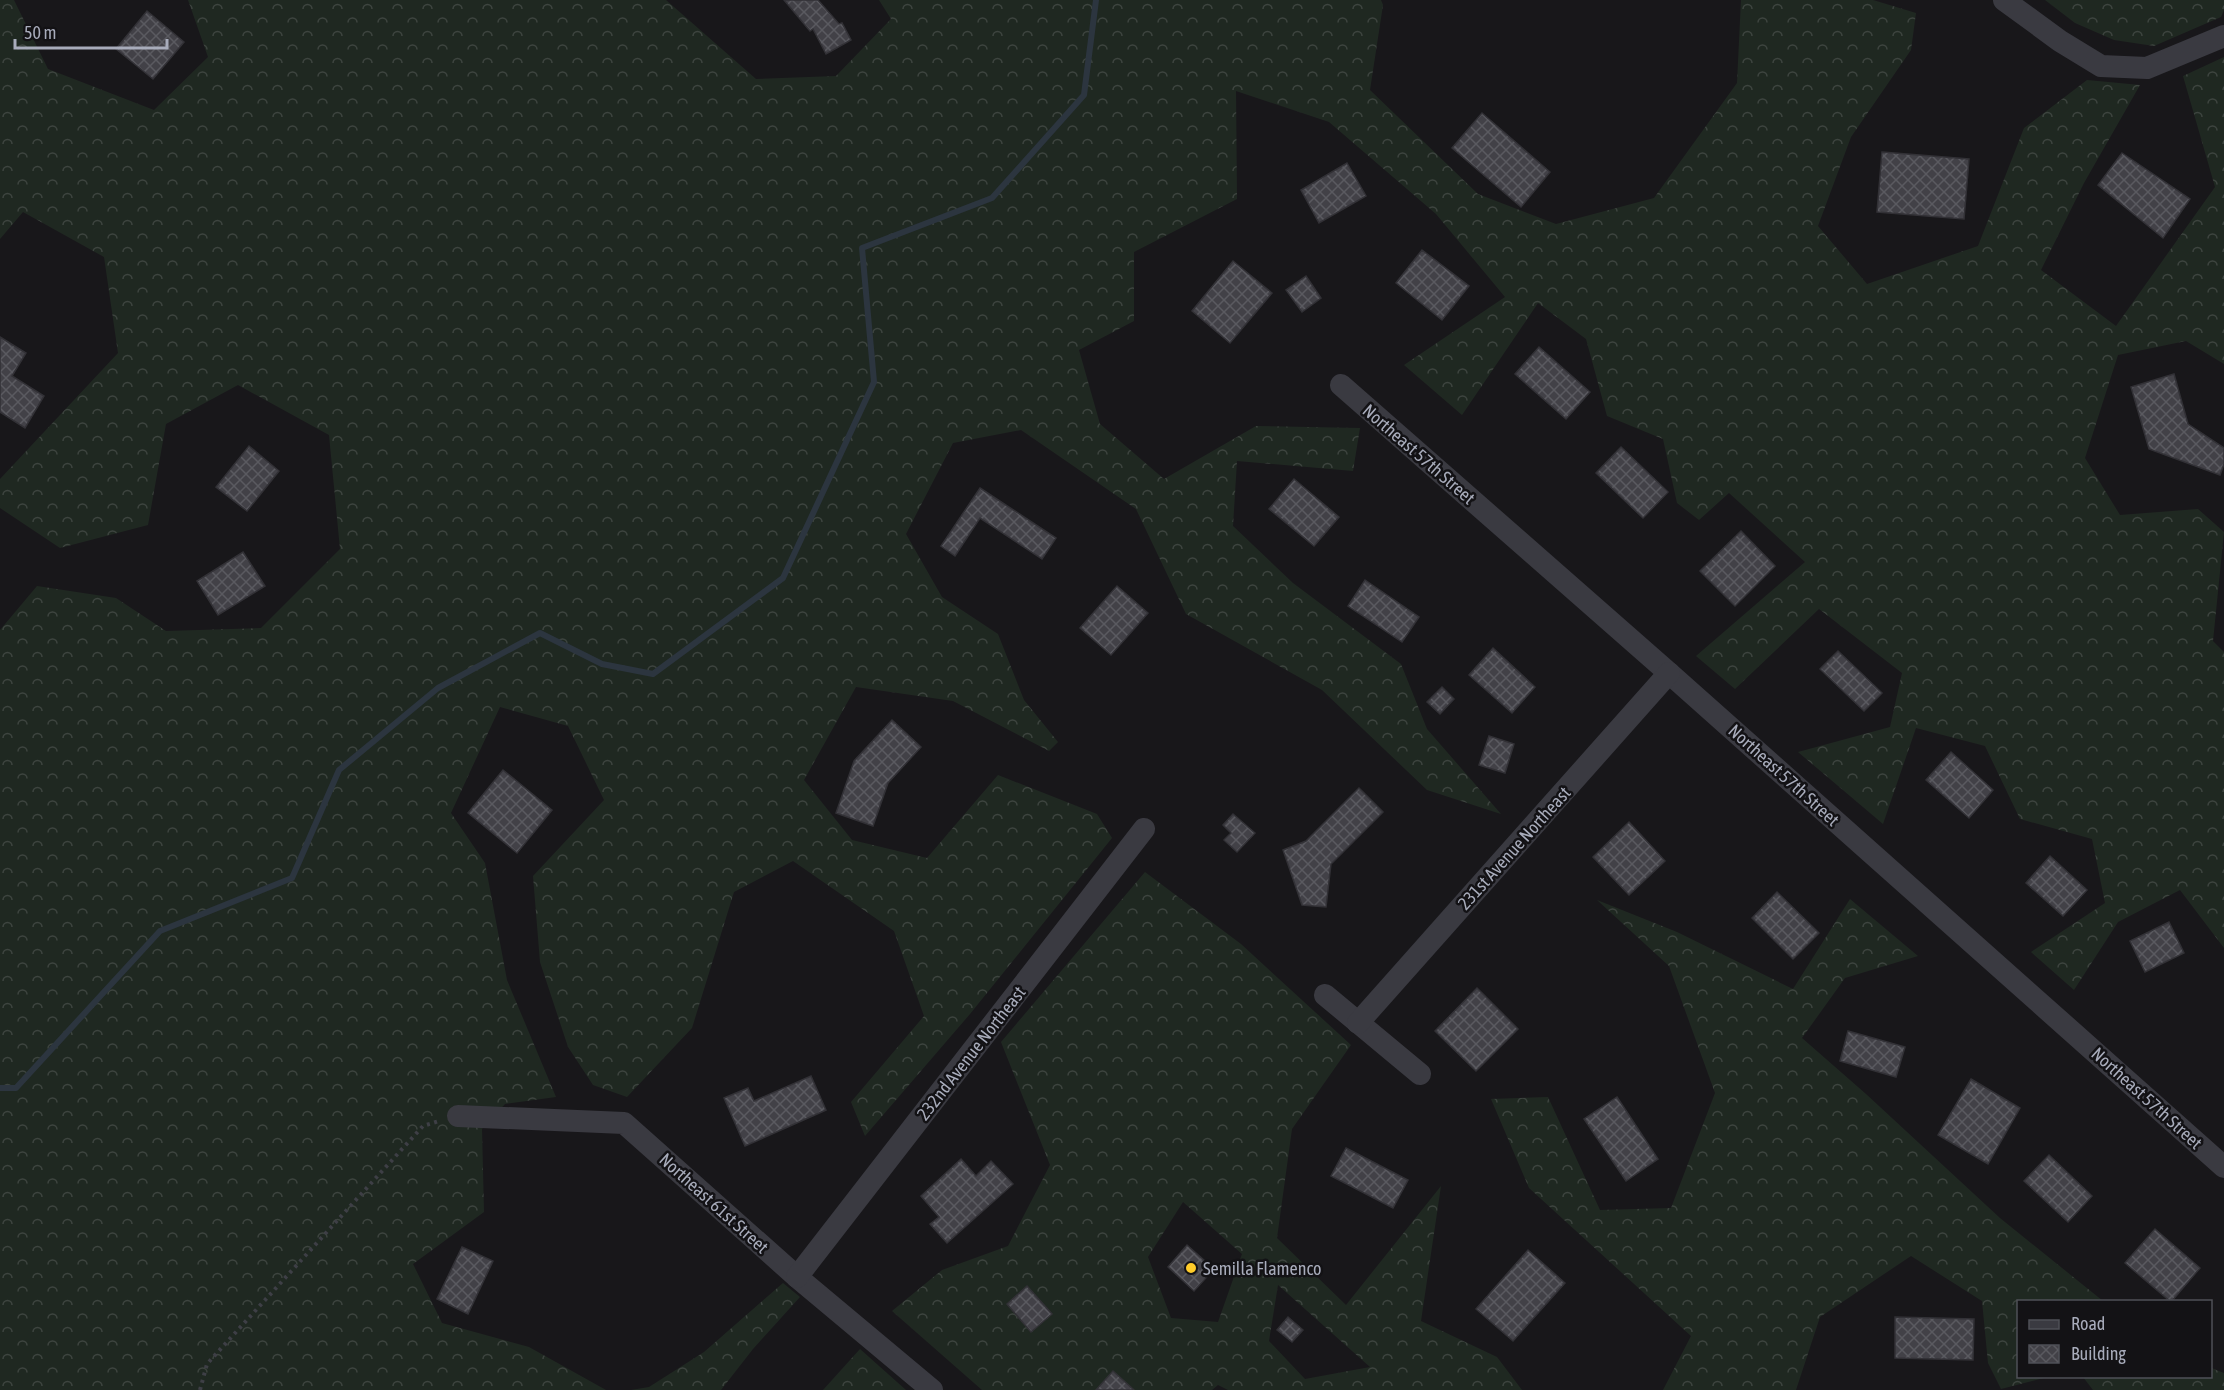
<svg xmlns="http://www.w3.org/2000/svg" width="2224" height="1390" font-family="'Asap Condensed',sans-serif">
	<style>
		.forest { fill: url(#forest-crowns); fill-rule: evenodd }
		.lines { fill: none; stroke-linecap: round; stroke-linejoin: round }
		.stream { stroke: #2c353f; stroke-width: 6 }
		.building { fill: url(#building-cross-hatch); stroke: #323136; stroke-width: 1.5 }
		.path { stroke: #3e3f46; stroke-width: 4; stroke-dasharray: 3 4.5; stroke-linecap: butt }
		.street { stroke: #3a3a41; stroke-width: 22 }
		.poi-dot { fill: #ffcc2a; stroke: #131215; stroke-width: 2 }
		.labels { text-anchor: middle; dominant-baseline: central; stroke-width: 5; stroke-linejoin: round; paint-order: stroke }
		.street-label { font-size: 18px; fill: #a8acbb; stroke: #131215 }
		.poi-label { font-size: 18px; fill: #a8acbb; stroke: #131215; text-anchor: start }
	</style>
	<defs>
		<pattern id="forest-crowns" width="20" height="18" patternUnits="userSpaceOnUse" patternTransform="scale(1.5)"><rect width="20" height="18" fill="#1f2821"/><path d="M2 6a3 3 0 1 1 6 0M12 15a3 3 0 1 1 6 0" fill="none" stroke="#3d443f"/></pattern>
		<pattern id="building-cross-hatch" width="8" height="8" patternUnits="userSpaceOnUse" patternTransform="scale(1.5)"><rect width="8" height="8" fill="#424147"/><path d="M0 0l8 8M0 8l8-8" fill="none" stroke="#5a5a60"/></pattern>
	</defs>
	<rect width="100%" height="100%" fill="#18171a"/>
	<g class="forest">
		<polygon points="0,0 14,0 48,69 154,110 208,57 188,0 666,0 756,79 836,76 891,19 879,0 1381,0 1383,5 1370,90 1478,194 1556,224 1654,198 1737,83 1741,0 1873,0 1916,13 1911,50 1851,137 1818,226 1867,284 1978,246 2024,128 2087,80 2140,85 2084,183 2041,270 2116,326 2215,187 2183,76 2224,57 2224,364 2186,341 2118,355 2085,458 2120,515 2198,509 2224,532 2213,641 2224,652 2224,948 2180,890 2118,922 2074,990 2031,952 2105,903 2092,839 2020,819 1985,746 1916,728 1883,824 1798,752 1890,727 1902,673 1819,609 1735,689 1696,656 1805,562 1729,493 1699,520 1677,503 1663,439 1607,416 1586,339 1538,303 1462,415 1404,365 1505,297 1436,214 1329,122 1236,91 1237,199 1134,252 1134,321 1079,350 1100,424 1164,479 1256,426 1360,428 1353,471 1237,461 1233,526 1293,583 1401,664 1427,729 1501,814 1427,790 1322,690 1186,614 1136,509 1021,430 953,443 906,534 942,597 998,634 1024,700 1058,742 1049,751 953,701 856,687 804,780 852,840 927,858 998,775 1097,814 1112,838 970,1014 865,1136 851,1102 924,1016 894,931 793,861 734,892 692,1028 627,1097 593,1085 568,1047 540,962 533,876 604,800 568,726 500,707 451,813 485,863 507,980 556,1097 505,1104 482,1129 484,1212 413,1264 442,1323 529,1347 606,1390 0,1390 0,630 37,586 116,598 166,631 261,628 340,549 329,435 238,385 166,424 148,525 60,548 0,508 0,479 118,353 104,257 23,212 0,239"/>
		<polygon points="2045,0 2224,0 2224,10 2221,17 2154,46 2114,40 2075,23"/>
		<path d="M1145 872 1241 944 1351 1045 1292 1129 1277 1238 1346 1305 1441 1186 1421 1321 1497 1357 1522 1390H1228L1218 1385 1212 1390H982L892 1311 942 1270 1008 1246 1050 1165 1001 1042ZM1183 1202 1242 1254 1218 1322 1171 1318 1148 1257ZM1278 1285 1370 1367 1305 1379 1269 1341Z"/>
		<polygon points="1850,899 1918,956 1845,978 1802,1038 1866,1094 2000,1218 2103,1301 2018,1302 2018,1376 2048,1377 2001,1389 1988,1363 1982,1301 1911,1256 1820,1317 1796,1390 1663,1390 1691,1336 1529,1188 1491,1099 1548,1097 1600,1210 1671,1208 1715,1093 1669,966 1597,900 1677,932 1793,989"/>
		<polygon points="783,1283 800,1297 753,1349 721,1390 631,1390 649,1387 704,1352"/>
		<polygon points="860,1349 906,1390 823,1390"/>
		<polygon points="2211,1368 2224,1373 2224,1390 2093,1390 2083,1377 2210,1376"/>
	</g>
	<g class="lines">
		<polyline class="stream" points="0,1088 16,1088 160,931 292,878 339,770 438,688 540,633 602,664 653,674 783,578 874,382 862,248 992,198 1084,95 1096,0"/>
	</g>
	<g class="building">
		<polygon points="784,0 818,0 839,24 842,23 851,40 826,54 813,29 810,31"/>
		<polygon points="147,11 184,42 153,79 116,49"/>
		<polygon points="1482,113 1550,172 1521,207 1452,148"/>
		<polygon points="1882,152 1969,159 1964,219 1877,212"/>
		<polygon points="2122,153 2190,199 2163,238 2098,185"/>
		<polygon points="1347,163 1366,196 1319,223 1301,190"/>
		<polygon points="1422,250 1469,286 1442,320 1396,283"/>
		<polygon points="1233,261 1272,293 1230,343 1192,311"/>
		<polygon points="1306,276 1321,298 1302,312 1286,290"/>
		<polygon points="0,337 26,353 12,376 44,396 25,428 0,412"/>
		<polygon points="1539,347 1590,392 1566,419 1515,374"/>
		<polygon points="2174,374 2188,424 2224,448 2224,464 2220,475 2149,449 2131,387"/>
		<polygon points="249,446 279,471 247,511 216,487"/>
		<polygon points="1621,447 1668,492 1643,518 1596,473"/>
		<polygon points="1294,479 1339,517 1314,546 1269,509"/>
		<polygon points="980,488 1056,538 1042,559 980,518 955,556 941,546"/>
		<polygon points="1741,531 1775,566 1735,606 1700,571"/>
		<polygon points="243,552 265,586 218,615 197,581"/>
		<polygon points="1365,580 1419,617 1402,642 1348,606"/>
		<polygon points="1117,586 1148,613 1111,655 1080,628"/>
		<polygon points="1493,648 1535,687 1512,713 1469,675"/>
		<polygon points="1838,651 1882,693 1864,711 1820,669"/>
		<polygon points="1442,687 1454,699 1440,714 1427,702"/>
		<polygon points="892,720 921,747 888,783 873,826 836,813 854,761"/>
		<polygon points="1489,736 1514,744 1505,773 1479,765"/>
		<polygon points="1951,752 1993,790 1969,818 1926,780"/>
		<polygon points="503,770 552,810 517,853 468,813"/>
		<polygon points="1359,788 1383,812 1331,864 1326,907 1302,905 1283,850 1306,841"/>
		<polygon points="1233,814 1255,833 1237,852 1224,840 1231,833 1223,825"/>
		<polygon points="1629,822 1665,861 1629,895 1593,857"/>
		<polygon points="2050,856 2087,890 2063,916 2026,883"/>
		<polygon points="1777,892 1819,933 1793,959 1752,918"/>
		<polygon points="2169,922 2184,953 2145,972 2130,941"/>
		<polygon points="1477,988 1518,1029 1476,1071 1435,1031"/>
		<polygon points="1848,1031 1905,1047 1896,1077 1840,1061"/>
		<polygon points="811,1076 826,1110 745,1146 724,1098 748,1088 754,1101"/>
		<polygon points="1971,1079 2020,1108 1988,1164 1938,1135"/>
		<polygon points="1617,1097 1658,1159 1626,1181 1584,1119"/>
		<polygon points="1346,1148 1408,1180 1393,1208 1331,1176"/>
		<polygon points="2049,1155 2092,1196 2068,1222 2024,1181"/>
		<polygon points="961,1159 976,1176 991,1161 1013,1184 947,1243 930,1224 939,1217 921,1196"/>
		<polygon points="2155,1229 2200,1268 2171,1302 2125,1263"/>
		<polygon points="1187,1245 1214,1269 1194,1291 1168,1267"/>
		<polygon points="462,1247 493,1261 468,1314 437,1299"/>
		<polygon points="1528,1250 1565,1283 1513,1341 1476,1309"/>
		<polygon points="1027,1286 1052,1314 1031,1332 1007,1304"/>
		<polygon points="1288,1317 1303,1330 1292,1342 1277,1330"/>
		<polygon points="1895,1317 1974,1319 1973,1360 1895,1358"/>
		<polygon points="1113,1371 1134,1390 1096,1390"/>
	</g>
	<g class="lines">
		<polyline class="path" points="200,1390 207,1364 423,1126 439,1121"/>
		<g class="street">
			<polyline points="2004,0 2060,41 2101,66 2147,68 2224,36"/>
			<polyline points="1341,385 1669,673 2224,1167"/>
			<polyline points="1325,995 1420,1074"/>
			<polyline points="1358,1023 1669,673"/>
			<polyline points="458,1116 624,1123 797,1277 932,1390"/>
			<polyline points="797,1277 1144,829"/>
		</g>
	</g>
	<circle class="poi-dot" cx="1191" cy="1268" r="6"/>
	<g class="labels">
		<g class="street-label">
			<text transform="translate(1419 454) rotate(41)">Northeast 57th Street</text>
			<text transform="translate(1784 775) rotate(42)">Northeast 57th Street</text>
			<text transform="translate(1514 848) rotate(-48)">231st Avenue Northeast</text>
			<text transform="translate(971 1053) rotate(-52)">232nd Avenue Northeast</text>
			<text transform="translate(2147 1098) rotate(42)">Northeast 57th Street</text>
			<text transform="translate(714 1203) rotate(42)">Northeast 61st Street</text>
		</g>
		<g class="poi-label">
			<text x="1203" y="1268">Semilla Flamenco</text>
		</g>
	</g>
	<rect x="2017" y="1300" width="195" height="78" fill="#131215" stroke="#4f5057" stroke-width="1.5"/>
	<rect x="2029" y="1320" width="30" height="9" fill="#3a3a41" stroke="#4f5057" stroke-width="1.5"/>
	<text x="2071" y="1330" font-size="18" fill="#a8acbb">Road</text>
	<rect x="2029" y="1345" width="30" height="18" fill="url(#building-cross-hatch)" stroke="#4f5057" stroke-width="1.5"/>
	<text x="2071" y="1360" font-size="18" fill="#a8acbb">Building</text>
	<path d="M15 39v9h152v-9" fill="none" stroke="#a8acbb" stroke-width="3"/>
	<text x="24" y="39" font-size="18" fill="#a8acbb" stroke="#131215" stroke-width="4.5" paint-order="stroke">50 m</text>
</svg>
